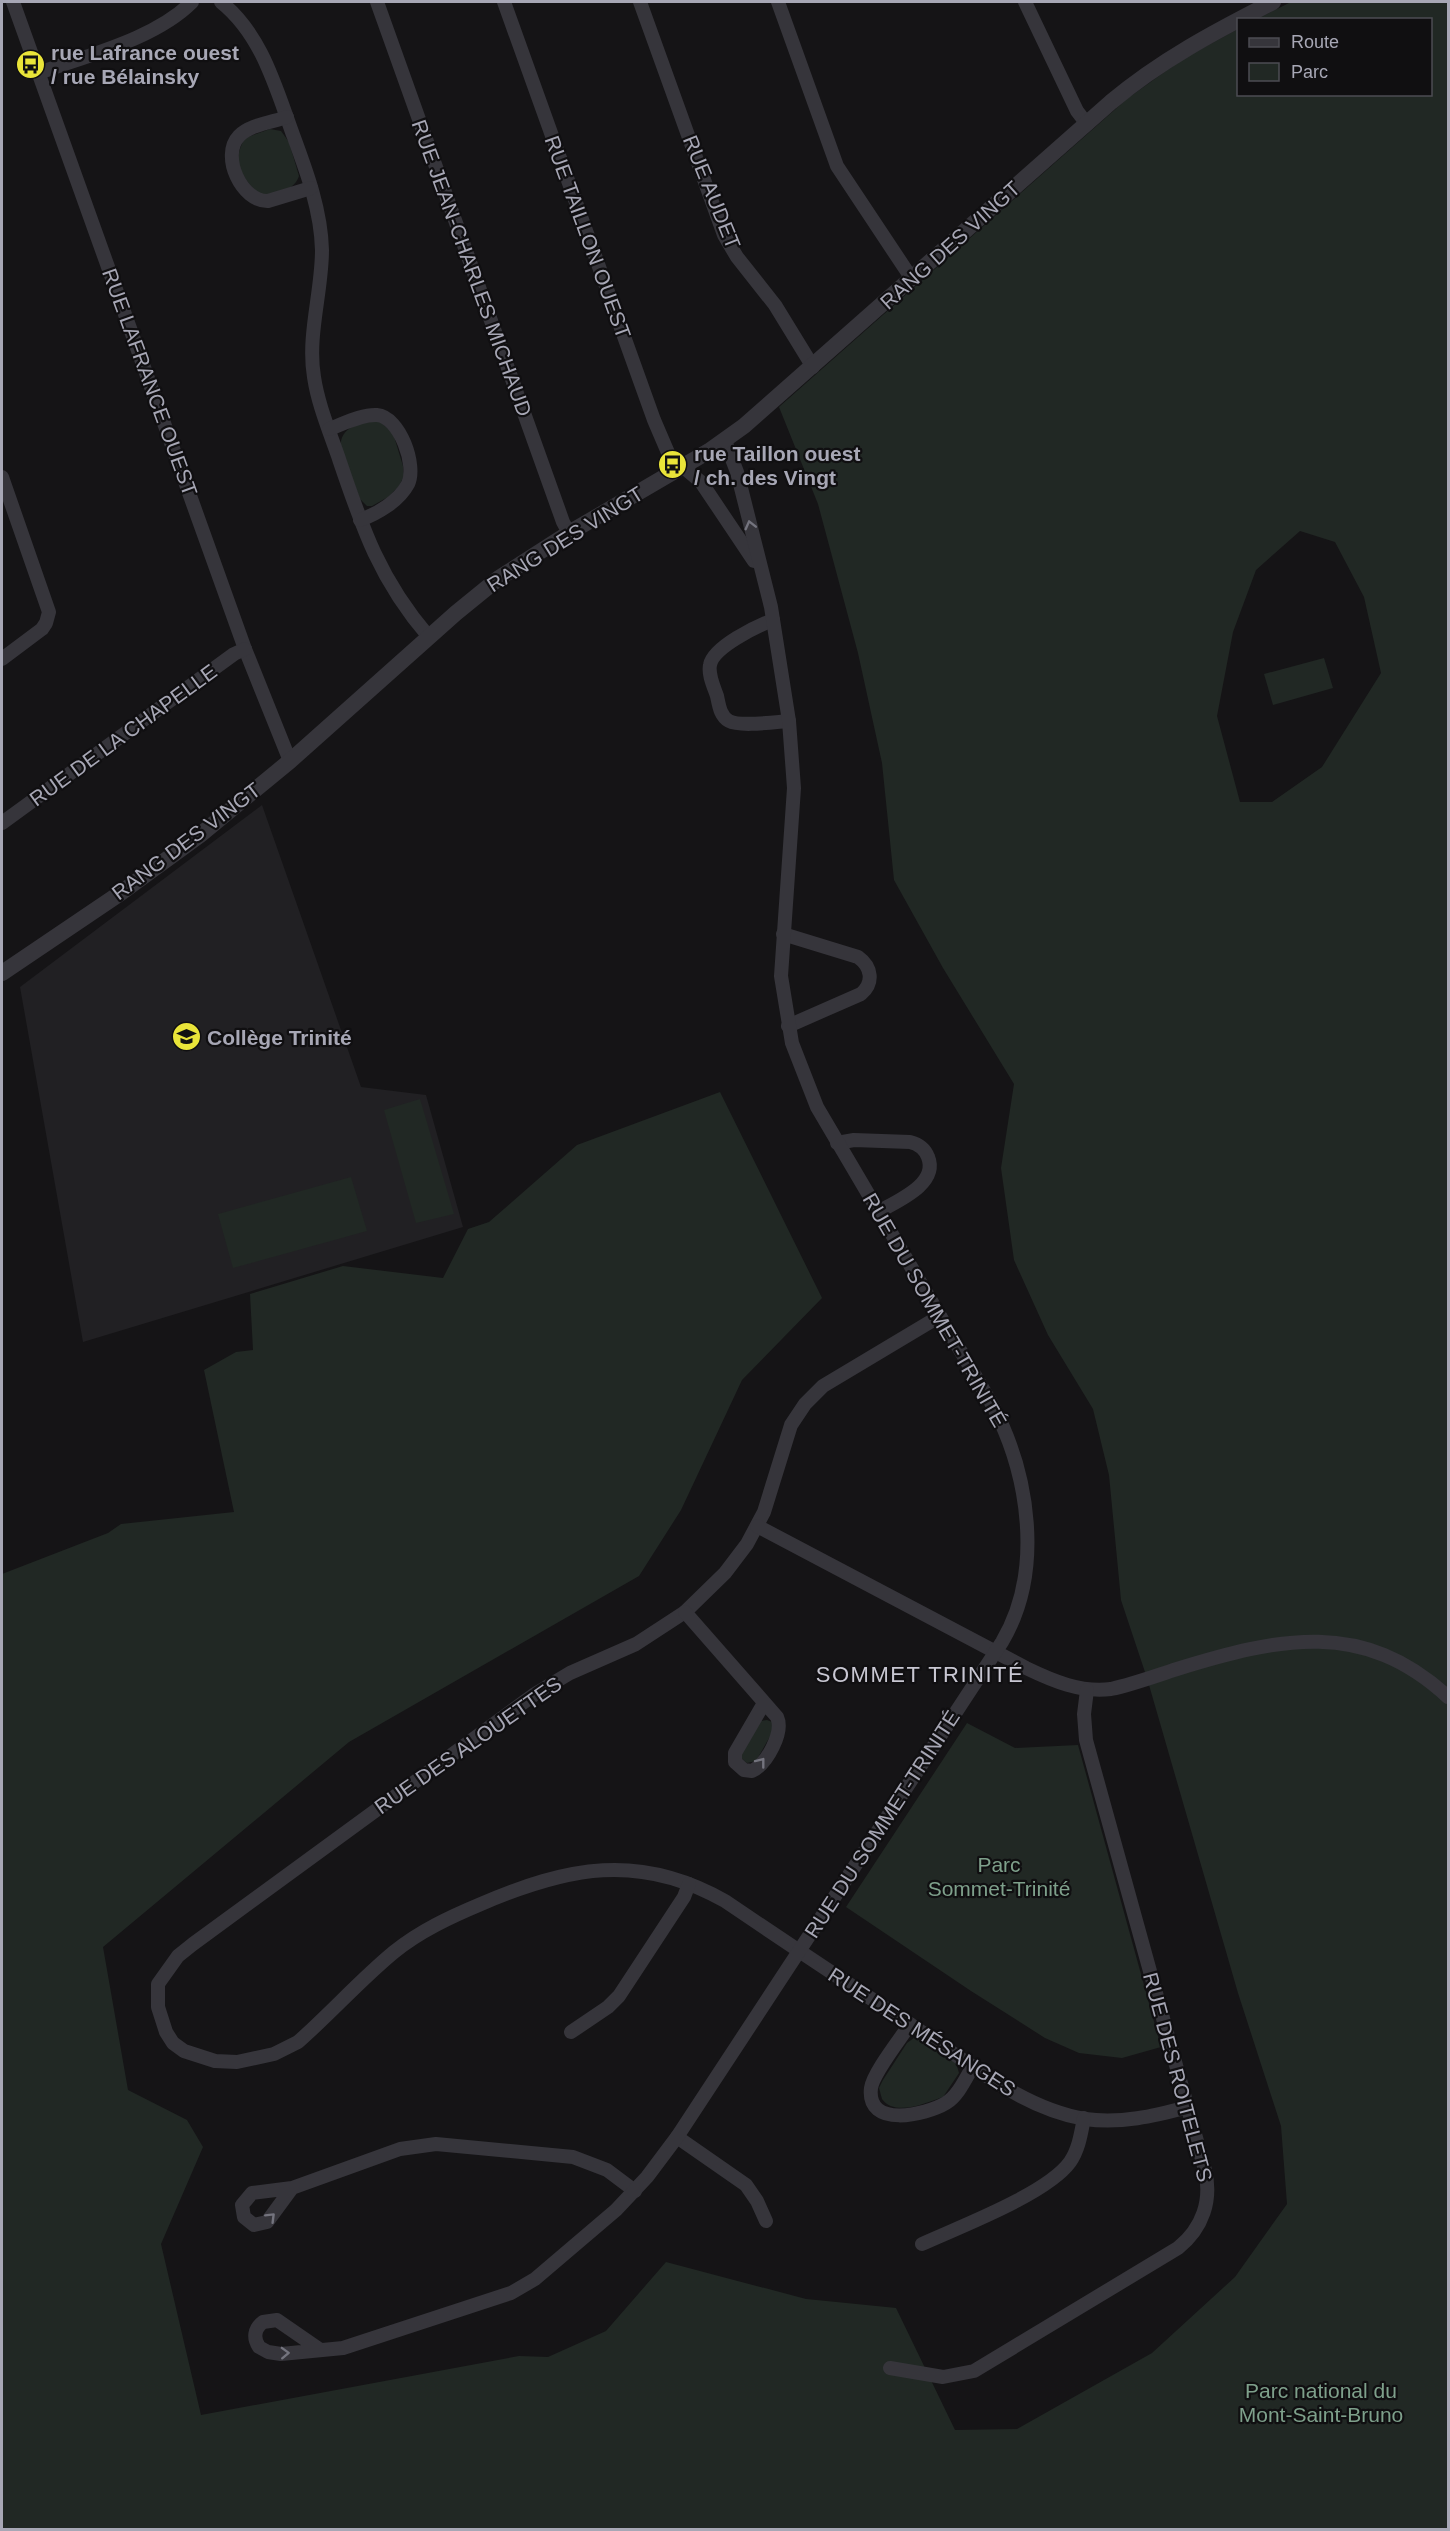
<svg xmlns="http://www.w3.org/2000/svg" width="1450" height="2531" font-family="Helvetica,sans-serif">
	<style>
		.built { fill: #212023 }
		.green { fill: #212824; fill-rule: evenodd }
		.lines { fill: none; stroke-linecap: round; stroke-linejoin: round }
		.minor { stroke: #36353b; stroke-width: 14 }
		.tertiary { stroke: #36353b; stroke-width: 16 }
		.oneway { stroke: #74747e }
		.labels { text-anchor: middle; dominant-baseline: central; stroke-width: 4.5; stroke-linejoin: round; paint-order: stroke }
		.poi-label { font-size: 21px; font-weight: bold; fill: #a7a7b5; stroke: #100f11; text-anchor: start }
		.street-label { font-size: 21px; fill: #a7a7b5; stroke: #100f11 }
		.park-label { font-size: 21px; fill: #7ea08b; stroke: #100f11 }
		.neighbourhood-label { font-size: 22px; letter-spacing: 1.5px; fill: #c8c7d2; stroke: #100f11 }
	</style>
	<rect width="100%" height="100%" fill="#151416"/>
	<polygon class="built" points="262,805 361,1087 426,1095 463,1227 83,1342 20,987"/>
	<g class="green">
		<path d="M1291 2H1448V2529L2 2530V1574L108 1533 121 1524 234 1512 204 1370 236 1352 253 1350 250 1294 343 1266 443 1278 468 1229 489 1222 577 1145 720 1092 822 1298 742 1380 681 1510 639 1576 349 1742 103 1947 128 2090 187 2120 203 2147 161 2244 201 2415 519 2356 548 2357 606 2331 666 2262 806 2299 896 2308 955 2430 1017 2429 1152 2353 1235 2277 1287 2204 1281 2126 1238 1993 1147 1678 1121 1600 1109 1475 1093 1409 1048 1335 1014 1260 1001 1168 1014 1084 943 968 894 880 882 763 858 653 818 504 779 407 1128 98 1183 59 1238 29V94H1430V20L1257 19ZM1300 531 1335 542 1364 597 1381 673 1322 767 1272 802H1240L1217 716 1233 632 1256 570Z"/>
		<path d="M270 129 281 131 289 142 299 176C294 192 273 195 258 194 241 175 231 162 245 138Z"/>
		<path d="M379 421 393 433 403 466 404 476 399 486 388 497 372 506H367L360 499 341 448C338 426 363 422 379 421Z"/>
		<polygon points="1324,658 1333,688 1273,705 1264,674"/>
		<polygon points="420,1099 454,1214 416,1223 384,1110"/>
		<polygon points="351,1177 367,1231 233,1268 218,1214"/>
		<polygon points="767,1720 772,1722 773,1731 756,1761 747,1763 742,1759 742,1753 761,1721"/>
		<polygon points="967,1723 1015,1748 1078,1745 1161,2047 1122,2058 1079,2053 1045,2038 971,1991 846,1907"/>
		<path d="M914 2038 919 2039 956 2063 959 2073 943 2097C926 2103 895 2117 882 2099L879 2088 883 2080 907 2043Z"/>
	</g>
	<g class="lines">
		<g class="minor">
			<polyline points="13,2 245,649 290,761"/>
			<path d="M221 2C261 34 275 85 292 132 306 170 321 209 322 250 322 292 307 336 314 377 318 404 329 430 338 456 362 527 379 579 429 637"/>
			<polyline points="377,2 563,522 569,533"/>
			<polyline points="504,2 654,420 669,455 701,482 754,561"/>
			<polyline points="640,2 724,235 737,257 775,305 813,367"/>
			<polyline points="778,2 837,166 912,279"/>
			<polyline points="1025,2 1077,111 1087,124"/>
			<path d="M39 73C88 55 155 39 192 2"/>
			<path d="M287 117C273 122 249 125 239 136 220 156 242 202 268 201L311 188"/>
			<path d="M329 429C343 424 362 414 377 415 400 417 417 466 408 484 399 501 377 514 360 520"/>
			<polyline points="2,477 49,612 46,623 42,629 2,659"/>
			<path d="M773 620C757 626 713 647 710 665 708 675 714 687 717 696 719 705 720 716 729 721 740 727 775 722 789 721"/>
			<polyline points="2,823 234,654 245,649"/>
			<path d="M783 934 858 957C872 967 874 983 861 994L788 1026"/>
			<path d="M837 1143 854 1140 910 1142C918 1144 925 1149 928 1157 939 1184 897 1201 878 1212"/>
			<path d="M940 1316 823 1386 805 1404 791 1425 764 1512 747 1544 725 1573 685 1612 636 1644 570 1673 535 1694 193 1944 178 1956 158 1984V2007L166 2032 173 2043 184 2051 215 2061 237 2062 274 2054 298 2042C331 2013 360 1980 394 1952 420 1931 450 1917 481 1904 567 1867 639 1852 725 1901 790 1945 856 1989 922 2032 972 2065 1024 2109 1085 2119 1121 2124 1154 2116 1188 2107"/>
			<path d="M757 1526 1026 1668C1053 1681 1081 1693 1111 1689 1134 1684 1155 1676 1177 1669 1278 1638 1363 1618 1448 1697"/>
			<path d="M685 1612 777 1717C784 1732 767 1764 752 1771L744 1770 735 1762V1753L764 1703"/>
			<path d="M910 2024C901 2038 873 2073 871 2088 866 2129 926 2115 946 2103 958 2096 966 2078 973 2066"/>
			<polyline points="571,2032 608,2007 619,1996 684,1897 689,1884"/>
			<polyline points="677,2137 746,2185 757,2201 766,2221"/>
			<polyline points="292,2188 267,2222 254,2225 244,2217 242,2205 252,2193 292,2188 400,2149 436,2144 573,2157 607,2170 635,2191"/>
			<path d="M922 2244C959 2227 1047 2194 1070 2162 1079 2149 1081 2133 1084 2118"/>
			<path d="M319 2349 277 2320 263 2322C254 2329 253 2338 259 2347L268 2352 281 2354 343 2348 511 2293 535 2279 616 2210 647 2177 677 2137 1002 1642C1044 1571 1029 1475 993 1406L817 1107 792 1043 781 976 794 788 789 721 771 607 737 472 725 441"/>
			<path d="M890 2368 943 2377 974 2371 1178 2248C1203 2228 1212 2200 1205 2170L1086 1740 1084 1714 1087 1690"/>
		</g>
		<path class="tertiary" d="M2 973 122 892 200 835 290 761 456 613 499 578 569 533 709 451 744 426 1111 102C1161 60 1216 31 1273 2"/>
	</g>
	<defs><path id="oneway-chevron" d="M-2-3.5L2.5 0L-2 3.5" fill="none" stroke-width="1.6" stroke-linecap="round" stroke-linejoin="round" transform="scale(1.5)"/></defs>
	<g class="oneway">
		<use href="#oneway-chevron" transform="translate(750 525) rotate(-104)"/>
		<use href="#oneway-chevron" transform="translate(761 1762) rotate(-52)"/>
		<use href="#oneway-chevron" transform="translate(271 2217) rotate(-45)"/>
		<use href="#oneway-chevron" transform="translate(285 2353) rotate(-2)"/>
	</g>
	<defs>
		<symbol id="bus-disc" viewBox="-11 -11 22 22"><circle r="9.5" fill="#e9e439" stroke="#100f11"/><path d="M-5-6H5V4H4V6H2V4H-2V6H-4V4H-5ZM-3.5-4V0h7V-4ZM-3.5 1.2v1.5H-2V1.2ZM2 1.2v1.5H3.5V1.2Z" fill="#111"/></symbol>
		<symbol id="school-disc" viewBox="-11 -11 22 22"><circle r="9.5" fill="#e9e439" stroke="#100f11"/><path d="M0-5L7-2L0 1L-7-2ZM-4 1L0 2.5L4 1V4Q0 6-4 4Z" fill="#111"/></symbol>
	</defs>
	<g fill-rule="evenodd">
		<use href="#bus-disc" x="14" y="48" width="33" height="33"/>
		<use href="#bus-disc" x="656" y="448" width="33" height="33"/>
		<use href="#school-disc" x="170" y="1020" width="33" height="33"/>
	</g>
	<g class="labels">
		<g class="poi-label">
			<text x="51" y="52">rue Lafrance ouest<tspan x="51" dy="24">/ rue Bélainsky</tspan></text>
			<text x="694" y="453">rue Taillon ouest<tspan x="694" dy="24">/ ch. des Vingt</tspan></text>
			<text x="207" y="1037">Collège Trinité</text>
		</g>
		<g class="street-label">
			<text transform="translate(712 192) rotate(68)">RUE AUDET</text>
			<text transform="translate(588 237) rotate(70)">RUE TAILLON OUEST</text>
			<text transform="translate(950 245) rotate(-42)">RANG DES VINGT</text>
			<text transform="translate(472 268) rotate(70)">RUE JEAN-CHARLES MICHAUD</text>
			<text transform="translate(150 382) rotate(70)">RUE LAFRANCE OUEST</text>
			<text transform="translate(565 539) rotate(-32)">RANG DES VINGT</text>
			<text transform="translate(123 735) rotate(-36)">RUE DE LA CHAPELLE</text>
			<text transform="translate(186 841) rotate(-37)">RANG DES VINGT</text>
			<text transform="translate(935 1310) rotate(60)">RUE DU SOMMET-TRINITÉ</text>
			<text transform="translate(468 1745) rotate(-35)">RUE DES ALOUETTES</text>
			<text transform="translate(882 1824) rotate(-57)">RUE DU SOMMET-TRINITÉ</text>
			<text transform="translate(922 2032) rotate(33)">RUE DES MÉSANGES</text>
			<text transform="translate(1178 2077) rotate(75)">RUE DES ROITELETS</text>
		</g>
		<g class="park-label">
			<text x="999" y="1864">Parc<tspan x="999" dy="24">Sommet-Trinité</tspan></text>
			<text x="1321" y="2390">Parc national du<tspan x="1321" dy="24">Mont-Saint-Bruno</tspan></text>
		</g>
		<g class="neighbourhood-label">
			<text x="920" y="1674">SOMMET TRINITÉ</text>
		</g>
	</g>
	<rect width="1450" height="2531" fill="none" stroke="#a7a7b5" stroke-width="6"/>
	<rect x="1237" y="18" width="195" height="78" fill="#100f11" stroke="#4c4c53" stroke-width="1.5"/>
	<rect x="1249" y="38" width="30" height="9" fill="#36353b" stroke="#4c4c53" stroke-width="1.5"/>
	<text x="1291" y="48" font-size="18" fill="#a7a7b5">Route</text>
	<rect x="1249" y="63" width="30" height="18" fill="#212824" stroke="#4c4c53" stroke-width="1.5"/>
	<text x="1291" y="78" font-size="18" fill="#a7a7b5">Parc</text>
</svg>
